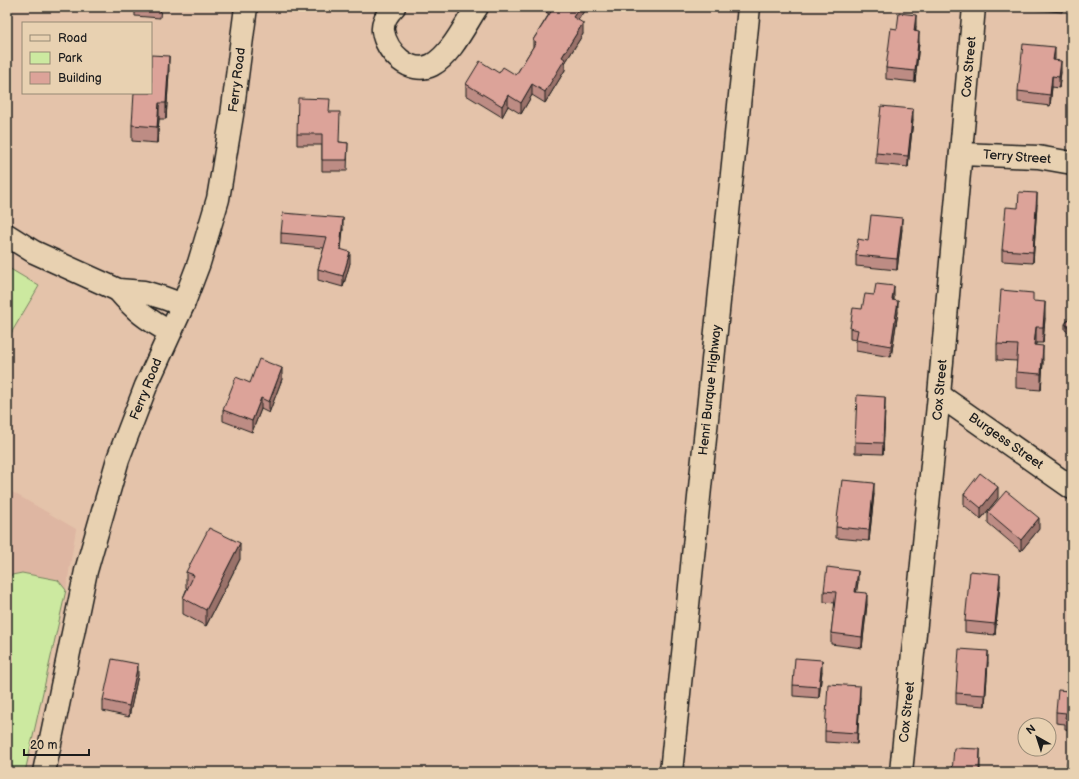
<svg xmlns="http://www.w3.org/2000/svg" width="1079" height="779" font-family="'Balsamiq Sans',sans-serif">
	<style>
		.built { fill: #deb6a2 }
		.green { fill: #cce9a0; stroke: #74825e }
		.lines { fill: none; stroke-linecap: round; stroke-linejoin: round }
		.minor-casing { stroke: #1c1c1c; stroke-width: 25 }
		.major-casing { stroke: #1c1c1c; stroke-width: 25 }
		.minor { stroke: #e8d1b1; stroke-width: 22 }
		.major { stroke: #e8d1b1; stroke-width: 22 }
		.wall { fill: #bd8c84; stroke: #1c1c1c }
		.shaded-wall { fill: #9a726b; stroke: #1c1c1c }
		.building { fill: #dca399; stroke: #1c1c1c }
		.labels { text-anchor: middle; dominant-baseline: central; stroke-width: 3.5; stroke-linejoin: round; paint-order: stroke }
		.street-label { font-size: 13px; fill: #1c1c1c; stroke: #e8d1b1 }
	</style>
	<rect width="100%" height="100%" fill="#e4c3aa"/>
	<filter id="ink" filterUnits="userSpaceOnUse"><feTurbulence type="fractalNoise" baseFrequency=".025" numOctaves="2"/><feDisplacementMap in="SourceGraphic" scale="8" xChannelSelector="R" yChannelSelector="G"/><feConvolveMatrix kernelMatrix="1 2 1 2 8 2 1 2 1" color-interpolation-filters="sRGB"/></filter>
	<g filter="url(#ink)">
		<polygon class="built" points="7,489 76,529 66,590 58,580 22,573 7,576"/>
		<g class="green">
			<polygon points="7,267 39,286 7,340"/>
			<polygon points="22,573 58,580 66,590 25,772 7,772 7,576"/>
		</g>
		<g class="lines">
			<defs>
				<g id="minor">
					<path d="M394 7C388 13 382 22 383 31 386 52 410 76 432 65 451 55 465 25 477 7"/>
					<polyline points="961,154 1038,157 1072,163"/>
					<polyline points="7,235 34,252 118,290 144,292 164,298 183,305"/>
					<path d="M118 290C136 311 146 319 170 332"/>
					<polyline points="939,395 1072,488"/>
					<polyline points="44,772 86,571 118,459 146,386 183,305 199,263 218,199 232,115 246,7"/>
					<polyline points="901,772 939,395 974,7"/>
				</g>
				<polyline id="major" points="671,772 749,7"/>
			</defs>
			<use href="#minor" class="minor-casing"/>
			<use href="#major" class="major-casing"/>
			<use href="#minor" class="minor"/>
			<use href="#major" class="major"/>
		</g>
		<g class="wall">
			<polygon points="135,7 161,7 160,18 135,16"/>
			<polygon points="538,7 584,7 584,11 578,20 583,34 565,63 565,70 545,103 532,95 521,114 508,106 502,117 466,95 466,84 499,73 516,75 533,47 533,40 549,14"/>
			<polygon points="1029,7 1063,7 1062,12 1029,9"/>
			<polygon points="916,26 916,32 919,43 915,82 886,79 886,68 897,29"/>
			<polygon points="1055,58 1054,60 1061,72 1059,88 1052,87 1050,106 1018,102 1018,91"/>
			<polygon points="169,72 166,119 159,119 157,143 132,141 132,125"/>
			<polygon points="330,112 339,142 348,143 347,171 322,171 322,145 297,145 297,134"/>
			<polygon points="913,120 908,167 876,164 876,153"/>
			<polygon points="1037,204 1033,263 1002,261 1002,250"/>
			<polygon points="343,229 341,249 350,263 343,287 318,280 318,269 324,248 281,244 281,233"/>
			<polygon points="902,229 897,270 856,266 856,255 868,241"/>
			<rect x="1070" y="262" width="2" height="22"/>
			<polygon points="874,295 894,297 894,301 898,312 891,357 856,351 856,340 850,339 850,328 862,309"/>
			<polygon points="1033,301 1045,318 1043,343 1036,343 1035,345 1043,362 1041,390 1016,388 1016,372 1017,361 997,360 997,344"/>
			<polygon points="1072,315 1072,335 1065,330 1065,324"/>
			<polygon points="282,379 269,413 261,409 252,432 223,421 223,410 250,383"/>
			<polygon points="1072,406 1072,424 1069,422 1069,411"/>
			<polygon points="885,408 883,454 855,453 855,442"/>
			<polygon points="874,494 869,541 836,538 836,527"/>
			<polygon points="964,494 998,498 981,519 964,505"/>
			<polygon points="988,512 1039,529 1021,551 988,523"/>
			<polygon points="240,559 206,626 183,614 183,598 187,588 186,588 186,572"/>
			<polygon points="858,582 856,592 867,604 862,648 831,644 831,633 835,603 824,602 824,591"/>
			<polygon points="1000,585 995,635 965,632 965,621"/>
			<polygon points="988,662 985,706 956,704 956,693"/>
			<polygon points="1072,666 1072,730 1065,729 1065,724 1056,723 1056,712 1069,691"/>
			<polygon points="822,671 819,698 793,696 793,685"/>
			<polygon points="138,675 129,717 103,711 103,700"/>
			<polygon points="860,697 857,744 825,742 825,731"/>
		</g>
		<g class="shaded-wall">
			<polygon points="580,7 584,7 584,11 573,28 573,17"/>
			<polygon points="916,15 916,26 914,42 914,31"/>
			<polygon points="583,23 583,34 565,63 565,70 545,103 545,92 562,57"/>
			<polygon points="919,32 919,43 915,82 915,71"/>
			<polygon points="1055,47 1055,58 1053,71 1053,60"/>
			<polygon points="169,56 169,72 166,119 166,103"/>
			<polygon points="1061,61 1061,72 1059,88 1059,77"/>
			<polygon points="1052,76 1052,87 1050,106 1050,95"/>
			<polygon points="532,84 532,95 521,114 521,103"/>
			<polygon points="508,95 508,106 502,117 502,106"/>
			<polygon points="159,103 159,119 157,143 157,127"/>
			<polygon points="913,109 913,120 908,167 908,156"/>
			<polygon points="1037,193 1037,204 1033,263 1033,252"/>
			<polygon points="343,218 343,229 340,260 340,249"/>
			<polygon points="902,218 902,229 897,270 897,259"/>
			<polygon points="350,252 350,263 343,287 343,276"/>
			<polygon points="894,286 894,297 892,311 892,300"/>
			<polygon points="898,301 898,312 891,357 891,346"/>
			<polygon points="1045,302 1045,318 1043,343 1043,327"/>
			<polygon points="1036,327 1036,343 1034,361 1034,345"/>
			<polygon points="1043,346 1043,362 1041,390 1041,374"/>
			<polygon points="282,368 282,379 269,413 269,402"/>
			<polygon points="885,397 885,408 883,454 883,443"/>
			<polygon points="261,398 261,409 252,432 252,421"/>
			<polygon points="874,483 874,494 869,541 869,530"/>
			<polygon points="998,487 998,498 981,519 981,508"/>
			<polygon points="1039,518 1039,529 1021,551 1021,540"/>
			<polygon points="240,543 240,559 206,626 206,610"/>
			<polygon points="858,571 858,582 855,603 855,592"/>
			<polygon points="1000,574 1000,585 995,635 995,624"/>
			<polygon points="867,593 867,604 862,648 862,637"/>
			<polygon points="988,651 988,662 985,706 985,695"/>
			<polygon points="822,660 822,671 819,698 819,687"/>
			<polygon points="138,664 138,675 129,717 129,706"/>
			<polygon points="860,686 860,697 857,744 857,733"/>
			<polygon points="980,749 980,772 979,772"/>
		</g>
		<g class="building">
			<polygon points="554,7 580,7 573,17 583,23 562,57 565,59 545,92 532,84 521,103 508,95 502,106 466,84 480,61 499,73 503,67 516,75 536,42 533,40"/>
			<polygon points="899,13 916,15 914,31 919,32 915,71 886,68 891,28 897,29"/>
			<polygon points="1023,44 1055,47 1053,60 1061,61 1059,77 1052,76 1050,95 1018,91"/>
			<polygon points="151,55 169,56 166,103 159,103 157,127 132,125 134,93 151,93"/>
			<polygon points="298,98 330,99 329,112 340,112 339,142 348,143 347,160 322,160 322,134 297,134"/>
			<polygon points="881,106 913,109 908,156 876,153"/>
			<polygon points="1019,192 1037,193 1033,252 1002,250 1006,207 1018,208"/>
			<polygon points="283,213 343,218 340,249 350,252 343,276 318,269 327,237 281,233"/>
			<polygon points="871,215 902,218 897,259 856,255 858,239 868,241"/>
			<rect x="1070" y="262" width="2" height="16"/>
			<polygon points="876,284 894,286 892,300 898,301 891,346 856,340 858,330 850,328 853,308 862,309 865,294 874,295"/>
			<polygon points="1001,290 1033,293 1033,301 1045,302 1043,327 1036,327 1034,345 1043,346 1041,374 1016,372 1018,345 997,344"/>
			<polygon points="1072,315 1072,329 1065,324"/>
			<polygon points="259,359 282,368 269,402 261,398 252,421 223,410 236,377 250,383"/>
			<polygon points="857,395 885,397 883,443 855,442"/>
			<polygon points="1072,406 1072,413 1069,411"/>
			<polygon points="980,473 998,487 981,508 964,494"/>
			<polygon points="842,480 874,483 869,530 836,527"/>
			<polygon points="1006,491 1039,518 1021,540 988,512"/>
			<polygon points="209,528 240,543 206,610 183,598 194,575 186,572"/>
			<polygon points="827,567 858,571 855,592 867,593 862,637 831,633 836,592 824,591"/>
			<polygon points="970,571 1000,574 995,624 965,621"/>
			<polygon points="959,649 988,651 985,695 956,693"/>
			<polygon points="795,658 822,660 819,687 793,685"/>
			<polygon points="112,659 138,664 129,706 103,700"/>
			<polygon points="1072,666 1072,719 1065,718 1066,713 1056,712 1058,690 1069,691"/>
			<polygon points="828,684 860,686 857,733 825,731"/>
			<polygon points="954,748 980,749 979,772 952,772"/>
			<rect x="1067" y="763" width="5" height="9"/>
		</g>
	</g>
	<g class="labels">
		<g class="street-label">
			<text transform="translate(969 67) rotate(-85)">Cox Street</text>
			<text transform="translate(237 80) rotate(-83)">Ferry Road</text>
			<text transform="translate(1017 157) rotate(4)">Terry Street</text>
			<text transform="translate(146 389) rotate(-68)">Ferry Road</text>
			<text transform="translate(710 390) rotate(-84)">Henri Burque Highway</text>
			<text transform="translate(940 390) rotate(-85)">Cox Street</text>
			<text transform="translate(1006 441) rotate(35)">Burgess Street</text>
			<text transform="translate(907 712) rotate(-84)">Cox Street</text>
		</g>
	</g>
	<rect width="1079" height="779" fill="none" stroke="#e8d1b1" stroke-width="24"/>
	<rect x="12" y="12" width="1055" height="755" fill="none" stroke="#1c1c1c" stroke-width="1.5" filter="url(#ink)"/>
	<rect x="22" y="22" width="130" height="72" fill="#e8d1b1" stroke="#968975"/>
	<rect x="30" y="35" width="20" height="6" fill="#e8d1b1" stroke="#968975"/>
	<text x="58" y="42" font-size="12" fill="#1c1c1c">Road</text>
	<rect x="30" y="52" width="20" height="12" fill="#cce9a0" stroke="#968975"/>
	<text x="58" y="62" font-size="12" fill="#1c1c1c">Park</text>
	<rect x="30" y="72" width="20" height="12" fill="#dca399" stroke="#968975"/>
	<text x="58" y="82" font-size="12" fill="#1c1c1c">Building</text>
	<g transform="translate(1037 737) rotate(321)"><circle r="19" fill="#e8d1b1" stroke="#968975"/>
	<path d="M0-3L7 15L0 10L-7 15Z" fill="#1c1c1c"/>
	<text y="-6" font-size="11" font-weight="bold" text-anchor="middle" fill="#1c1c1c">N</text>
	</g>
	<path d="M24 749v6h65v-6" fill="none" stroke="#1c1c1c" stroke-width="2"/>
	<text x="30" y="749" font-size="12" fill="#1c1c1c" stroke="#e8d1b1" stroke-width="3" paint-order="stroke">20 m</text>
</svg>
